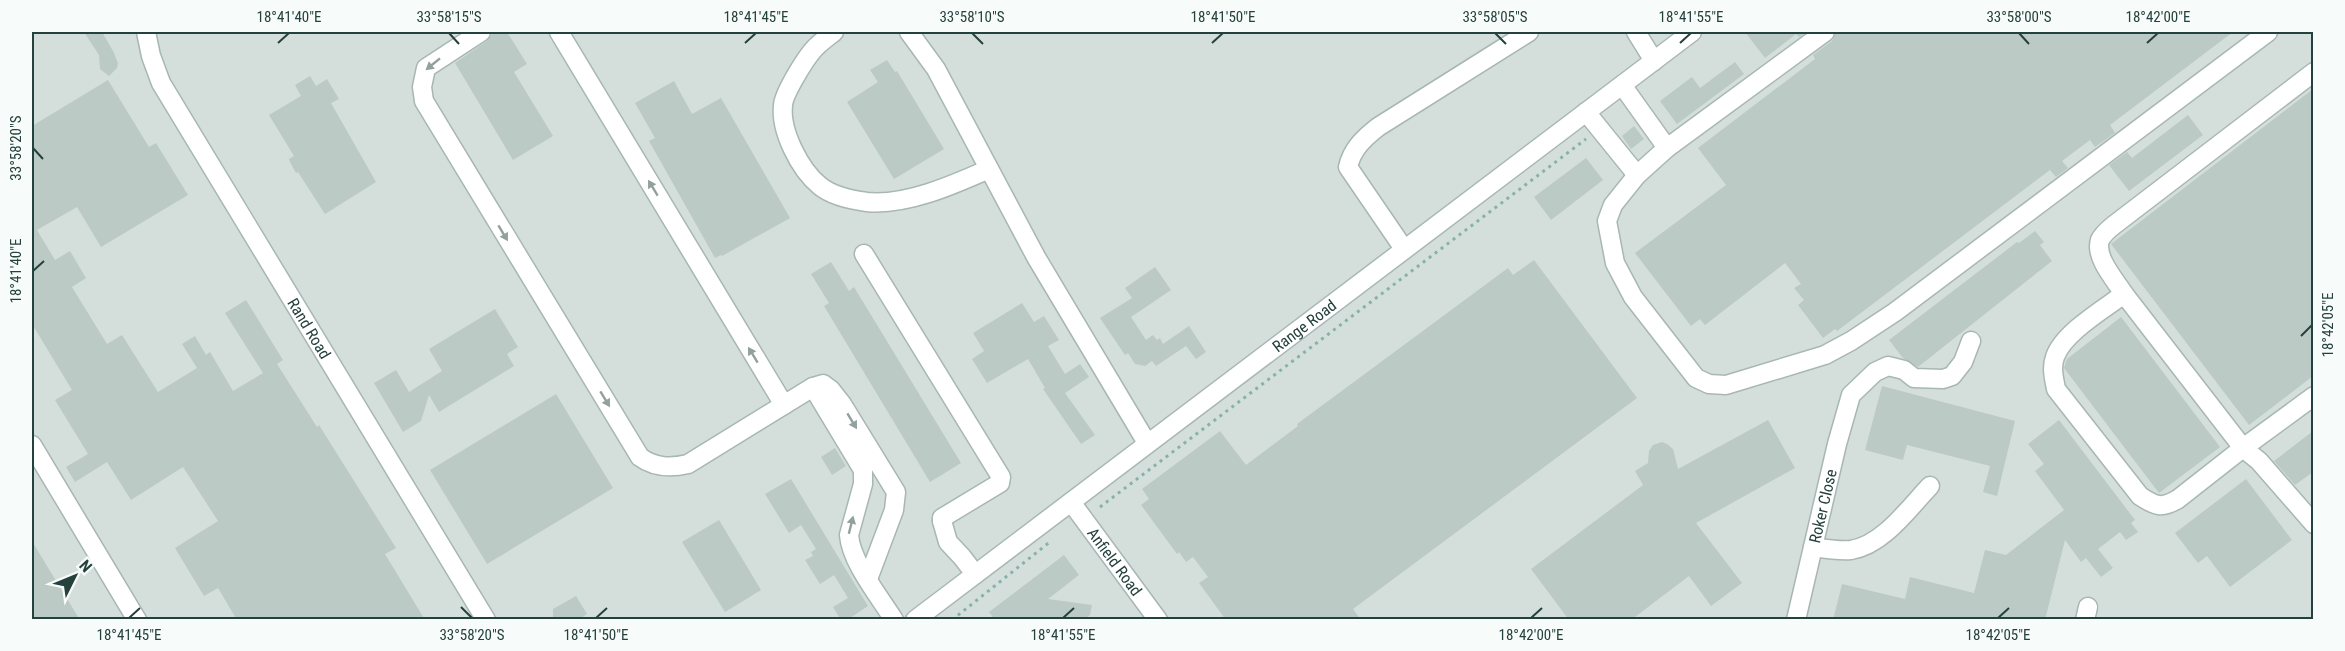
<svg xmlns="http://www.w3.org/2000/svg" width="2345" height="651" font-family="'Roboto Condensed',sans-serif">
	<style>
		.built { fill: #d4dfdb }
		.building { fill: #bbcac5 }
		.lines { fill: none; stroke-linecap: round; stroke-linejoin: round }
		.minor-casing { stroke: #a8b7b4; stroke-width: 21 }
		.path { stroke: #87b2a9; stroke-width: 3; stroke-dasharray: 3 4.5; stroke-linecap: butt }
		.minor { stroke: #fff; stroke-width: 18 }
		.oneway { fill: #92a09e }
		.ticks { fill: none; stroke: #25413d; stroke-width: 2 }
		.labels { text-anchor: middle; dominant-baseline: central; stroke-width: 5; stroke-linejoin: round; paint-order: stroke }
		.street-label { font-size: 16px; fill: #25413d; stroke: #f7fbf9 }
		.neatline { fill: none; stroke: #25413d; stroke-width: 2 }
		.ticks-label { font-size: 15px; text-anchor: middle; fill: #25413d }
	</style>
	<rect width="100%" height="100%" fill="#e6efec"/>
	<rect class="built" x="32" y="32" width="2281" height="587"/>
	<g class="building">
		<polygon points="84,32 102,32 113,51 118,63 117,68 109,76 100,69 99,55"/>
		<polygon points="494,32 507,32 527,64 514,72 553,136 513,160 455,63 487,41"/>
		<polygon points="1745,32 1807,32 1799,37 1796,34 1765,58"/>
		<polygon points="1836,32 2233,32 2110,125 2115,133 2095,147 2090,140 2062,161 2068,168 2056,177 2050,170 1837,331 1835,329 1823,338 1798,305 1804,300 1794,288 1801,284 1785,263 1705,325 1700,319 1691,326 1635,253 1726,185 1698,148 1815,59 1813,55 1832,41"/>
		<polygon points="887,60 895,72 897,71 944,149 894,179 847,102 878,82 870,70"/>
		<polygon points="1735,62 1744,74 1677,124 1660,101 1692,77 1700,88"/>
		<polygon points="310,76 316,86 327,79 339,99 331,103 376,182 325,214 298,172 296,173 290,162 289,159 294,156 269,115 301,96 295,85"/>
		<polygon points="108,80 149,147 156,143 188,195 101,247 77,207 37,230 55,260 70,251 86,278 72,287 107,344 122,335 158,392 197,368 182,344 195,336 206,355 210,352 233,391 263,373 225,313 246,300 283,360 277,364 317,427 319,425 396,548 385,554 425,620 237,620 218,588 204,596 175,548 218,521 183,467 131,500 107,462 75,482 66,467 88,454 55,400 72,390 32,324 32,126"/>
		<polygon points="674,81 692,114 721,98 790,218 722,256 721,255 715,258 649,141 655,138 635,103"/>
		<polygon points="2313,89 2313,376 2249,425 2111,244"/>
		<polygon points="2188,115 2203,135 2129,191 2109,165 2127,152 2132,158"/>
		<polygon points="1634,126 1644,139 1631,149 1622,136"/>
		<polygon points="1586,158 1603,180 1551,220 1534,197"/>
		<polygon points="2035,231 2044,242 2040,245 2052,261 1918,367 1903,358 1889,340 2017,242 2019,243"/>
		<polygon points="1534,260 1637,398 1353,609 1361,620 1226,620 1199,583 1208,577 1193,557 1186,562 1179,552 1177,554 1141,505 1149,499 1142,489 1220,431 1246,465 1298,426 1297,424 1508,268 1513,275"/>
		<polygon points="831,262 849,291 854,287 961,463 930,482 824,306 829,303 811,274"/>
		<polygon points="1155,267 1171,290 1131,317 1146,340 1153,335 1157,340 1160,338 1163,344 1189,326 1206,352 1196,359 1186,346 1156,366 1152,361 1145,366 1135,364 1128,353 1125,355 1100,318 1132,298 1125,288"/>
		<polygon points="1022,303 1034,322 1044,316 1059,340 1048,346 1065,374 1080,364 1089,377 1065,393 1095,435 1081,444 1043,389 1045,388 1028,359 987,383 972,359 984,351 973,333"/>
		<polygon points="495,309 518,347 507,354 514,366 439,412 429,395 421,421 403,432 374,383 396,370 409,392 442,371 429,349"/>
		<polygon points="2121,317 2220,447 2159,493 2064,368 2067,359"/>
		<polygon points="1882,386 2015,421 1997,496 1983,492 1990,466 1907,445 1903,460 1865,450"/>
		<polygon points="556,394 613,488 487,564 430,470"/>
		<polygon points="1768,420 1795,468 1696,523 1742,583 1711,606 1689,576 1631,620 1569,620 1531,569 1643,485 1635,471 1648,463 1649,451 1653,445 1662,442 1667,444 1673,449 1678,469"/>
		<polygon points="2059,420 2135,520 2131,523 2138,532 2126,540 2120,532 2098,549 2113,568 2101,577 2086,558 2081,562 2065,540 2045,620 1833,620 1842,584 1905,599 1910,577 1974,593 1985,550 2006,555 2064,510 2035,471 2044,464 2028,444"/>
		<polygon points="2313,431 2313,472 2295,485 2274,461"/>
		<polygon points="835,448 846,466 832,475 821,457"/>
		<polygon points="791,479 868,606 847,620 841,620 833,607 848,598 834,575 820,584 805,560 813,556 811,552 816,549 801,525 789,533 765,494"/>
		<polygon points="2246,479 2292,540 2230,587 2207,556 2198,563 2175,533"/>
		<polygon points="719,520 761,590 725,612 682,542"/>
		<polygon points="32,541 47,566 80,620 32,620"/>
		<polygon points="1064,555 1079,575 1048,599 1092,605 1090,615 1084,620 995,620 989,612"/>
		<polygon points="576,596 587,614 578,620 553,620 553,609"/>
	</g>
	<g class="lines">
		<defs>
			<g id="minor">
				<path id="s1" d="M146 32 151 56 161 83 486 620"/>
				<path d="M481 32 426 68 422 87 424 101 640 457C655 468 671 468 688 464L813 387 823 384 831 390 842 404 896 492 894 510 868 579"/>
				<polyline points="559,32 784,405"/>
				<path d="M834 32C829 36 822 41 817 46 807 55 784 93 783 105 780 131 800 170 820 186 832 196 852 200 867 202 906 206 955 184 989 169"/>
				<polyline points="909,32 936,69 1036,257 1147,443"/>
				<polyline points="1636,32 1654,61"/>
				<polyline points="1825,32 1667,148 1637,175 1613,205 1607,221 1615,263 1633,297 1696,378 1709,384 1726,385 1825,355 1851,341 1895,312 2268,32"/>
				<path d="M2314 72 2114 225C2109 229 2103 234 2100 240 2094 257 2116 281 2124 294L2243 448 2259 461 2314 524"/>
				<polyline points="1622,85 1667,148"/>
				<polyline points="1586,112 1637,175"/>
				<path d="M1404 249 1348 167C1352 149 1364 138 1378 127L1529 32"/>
				<polyline points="864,254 1001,477 1000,483 942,518 942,521"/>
				<path d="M2124 294C2104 309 2063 333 2055 357 2051 368 2054 378 2056 389L2140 496C2155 506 2162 509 2178 499L2243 448 2314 396"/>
				<path d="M813 387 863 470V484L849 535C851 562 879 596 894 620"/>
				<polyline points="32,445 137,620"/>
				<path id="s2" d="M1071 502 1158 620"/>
				<polyline points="942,521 948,542 962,557 975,574"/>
				<path d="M1813 547C1826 549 1838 551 1851 550 1883 545 1909 508 1930 486"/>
				<path id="s3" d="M915 620 1692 32"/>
				<path id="s4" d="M1796 620 1837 444 1851 395 1875 372 1888 366 1904 370 1914 378 1943 379 1952 376 1963 362 1971 341"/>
				<polyline points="2085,620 2088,607"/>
			</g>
		</defs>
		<use href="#minor" class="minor-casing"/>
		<g class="path">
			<polyline points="1100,507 1586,139"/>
			<polyline points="952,620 1051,541"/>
		</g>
		<use href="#minor" class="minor"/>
	</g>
	<defs><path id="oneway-solid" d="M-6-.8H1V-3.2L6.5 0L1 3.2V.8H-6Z" transform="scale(1.5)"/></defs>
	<g class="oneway">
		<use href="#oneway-solid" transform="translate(433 64) rotate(141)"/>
		<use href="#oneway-solid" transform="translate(653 188) rotate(-121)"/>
		<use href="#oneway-solid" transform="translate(503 233) rotate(59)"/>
		<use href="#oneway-solid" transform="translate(753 355) rotate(-121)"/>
		<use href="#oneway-solid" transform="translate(605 399) rotate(59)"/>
		<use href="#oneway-solid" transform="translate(852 421) rotate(59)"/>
		<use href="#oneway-solid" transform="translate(851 525) rotate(-76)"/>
	</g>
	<path class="ticks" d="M449 33 459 44M972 33 983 44M1495 33 1506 44M2019 33 2029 44M278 43 289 33M745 43 756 33M1212 43 1223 33M1680 43 1691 33M2147 43 2158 33M33 148 43 159M33 271 44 261M2301 336 2312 325M461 607 472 618M129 618 140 608M596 618 607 608M1063 618 1074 608M1531 618 1542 608M1998 618 2009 608"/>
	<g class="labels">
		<g class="street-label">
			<text stroke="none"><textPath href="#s3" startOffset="488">Range Road</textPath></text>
			<text stroke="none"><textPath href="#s1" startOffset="340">Rand Road</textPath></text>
			<text stroke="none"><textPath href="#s4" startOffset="117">Roker Close</textPath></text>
			<text stroke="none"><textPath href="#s2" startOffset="74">Anfield Road</textPath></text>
		</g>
	</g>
	<rect width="2345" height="651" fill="none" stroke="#f7fbf9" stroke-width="66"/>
	<g transform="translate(75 576) rotate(47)" stroke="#f7fbf9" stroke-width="4.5" paint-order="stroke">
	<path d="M0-4.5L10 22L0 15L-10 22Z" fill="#25413d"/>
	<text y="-9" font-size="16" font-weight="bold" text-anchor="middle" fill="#25413d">N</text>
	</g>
	<rect x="33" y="33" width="2279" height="585" class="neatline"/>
	<g class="ticks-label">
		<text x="289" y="22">18°41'40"E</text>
		<text x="449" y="22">33°58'15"S</text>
		<text x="756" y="22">18°41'45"E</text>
		<text x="972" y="22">33°58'10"S</text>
		<text x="1223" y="22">18°41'50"E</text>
		<text x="1495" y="22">33°58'05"S</text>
		<text x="1691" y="22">18°41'55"E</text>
		<text x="2019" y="22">33°58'00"S</text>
		<text x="2158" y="22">18°42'00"E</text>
		<text transform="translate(16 148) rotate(-90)" y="5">33°58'20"S</text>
		<text transform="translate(16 271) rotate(-90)" y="5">18°41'40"E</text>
		<text transform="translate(2328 325) rotate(-90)" y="5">18°42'05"E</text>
		<text x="129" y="640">18°41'45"E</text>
		<text x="472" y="640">33°58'20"S</text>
		<text x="596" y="640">18°41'50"E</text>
		<text x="1063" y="640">18°41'55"E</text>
		<text x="1531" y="640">18°42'00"E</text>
		<text x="1998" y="640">18°42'05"E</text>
	</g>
</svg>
